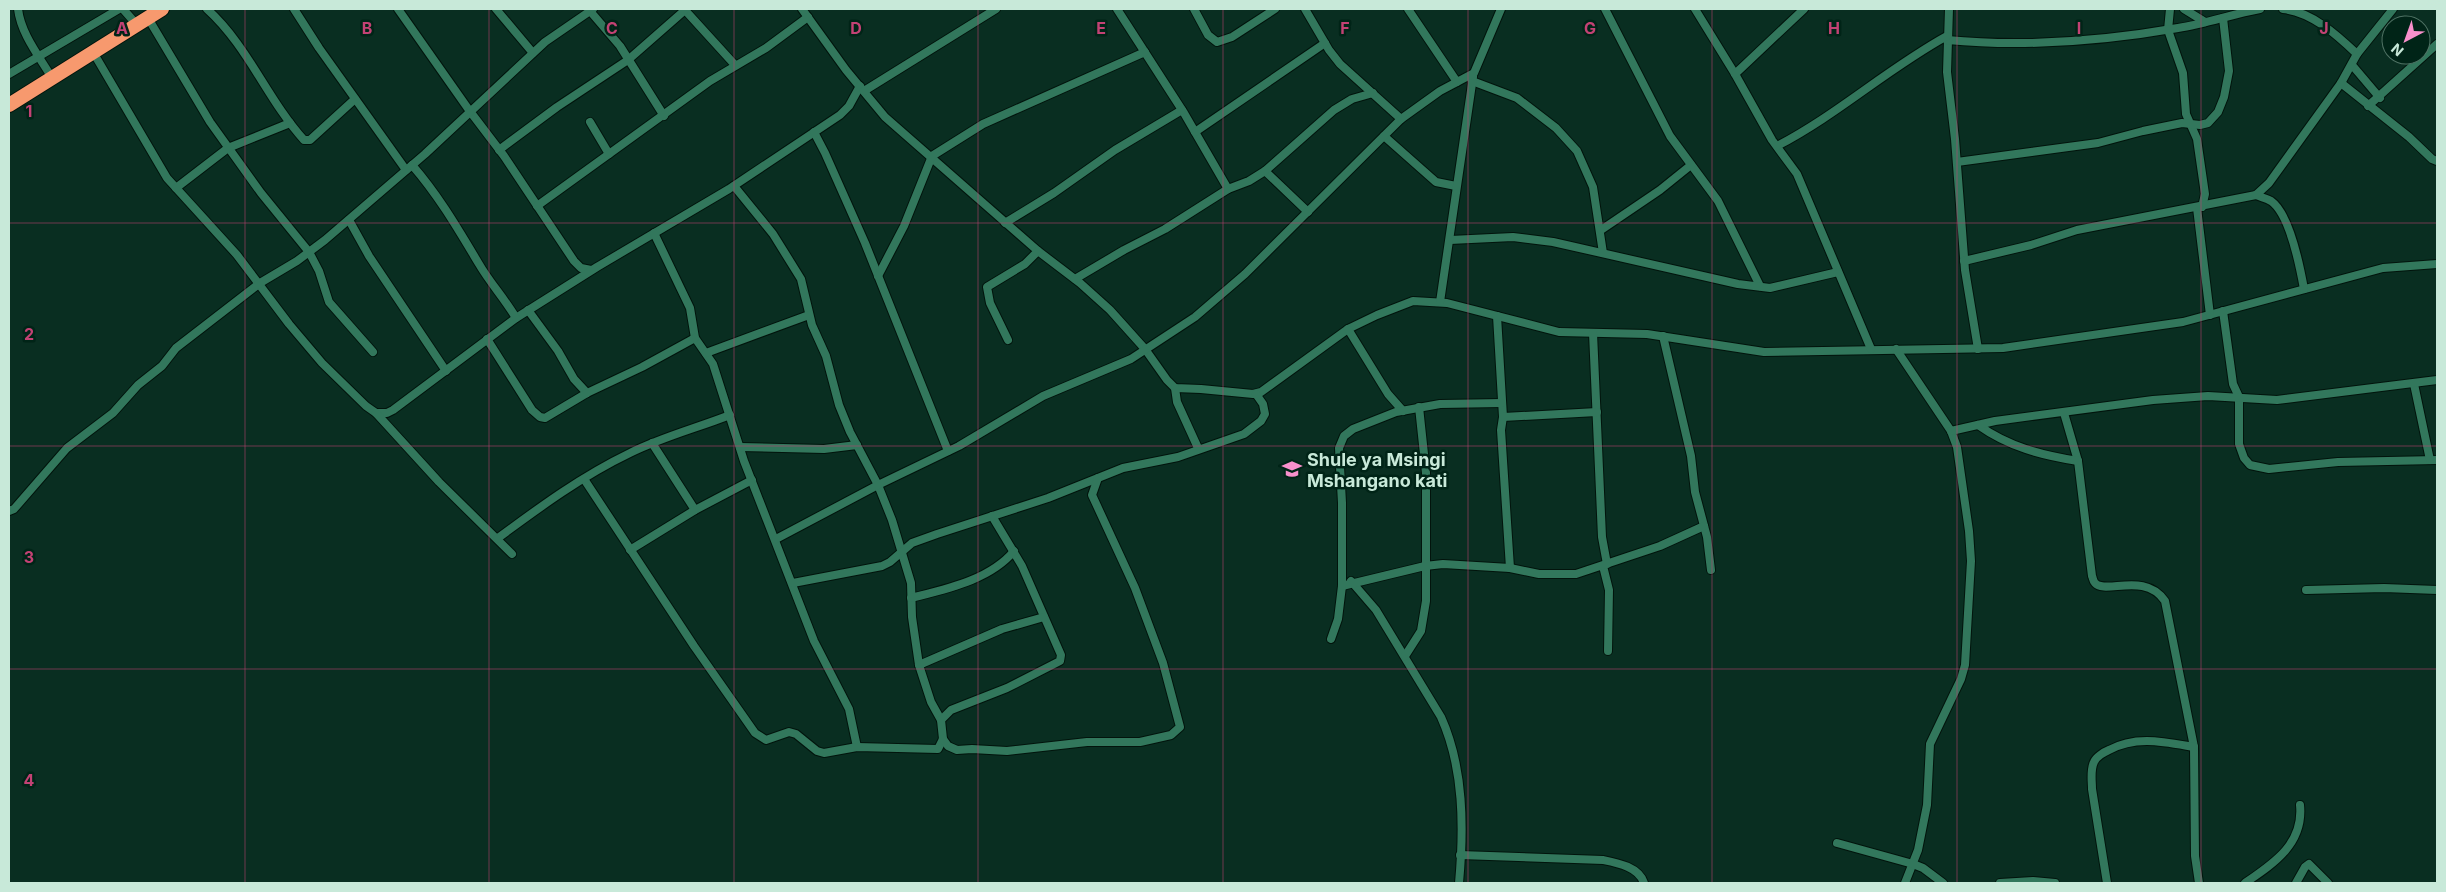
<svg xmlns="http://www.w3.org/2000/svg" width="2446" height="892" font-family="Inter,sans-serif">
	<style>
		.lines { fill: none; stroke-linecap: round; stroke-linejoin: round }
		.street-casing { stroke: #02140c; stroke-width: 10 }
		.highway-casing { stroke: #02140c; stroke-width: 16 }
		.street { stroke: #32775c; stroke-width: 8 }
		.highway { stroke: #f7996e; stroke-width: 14 }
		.grid { fill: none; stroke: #c34274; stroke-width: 1; stroke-opacity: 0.55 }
		.labels { text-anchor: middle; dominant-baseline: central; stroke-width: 5; stroke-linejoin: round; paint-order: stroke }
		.poi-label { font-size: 18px; font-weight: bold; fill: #c8e9d9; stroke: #002417; text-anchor: start }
		.grid-label { font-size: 16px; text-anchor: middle; font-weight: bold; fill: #c34274; stroke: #002417; stroke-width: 5; stroke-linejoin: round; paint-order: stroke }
	</style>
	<rect width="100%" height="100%" fill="#092e21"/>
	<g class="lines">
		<defs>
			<g id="street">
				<path d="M18 9C21 34 39 56 52 78"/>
				<polyline points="123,9 137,25"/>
				<path d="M207 9C248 46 267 99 304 140H310L355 99"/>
				<polyline points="294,9 319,48 406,170"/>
				<polyline points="398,9 469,110 504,156 574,261 581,268 591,270"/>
				<polyline points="496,9 533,53"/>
				<polyline points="684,9 735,65"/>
				<polyline points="802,9 846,70 885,117 1038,251 1080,283 1110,310 1145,349 1167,380 1175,388 1201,389 1253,394 1261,392 1348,329 1377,315 1413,301 1447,303 1559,332 1647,334 1764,352 2003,348 2183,322 2383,268 2437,264"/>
				<polyline points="1117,9 1184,113 1228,189"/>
				<polyline points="1194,9 1208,35 1217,42 1232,37 1275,9"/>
				<polyline points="1305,9 1329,50 1340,64 1401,119"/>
				<polyline points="1408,9 1457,82"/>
				<polyline points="1605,9 1670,136 1718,201 1760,286"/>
				<polyline points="1695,9 1735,74 1772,140 1797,174 1871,349"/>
				<polyline points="1949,9 1947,72 1955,139 1965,270 1978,349"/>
				<polyline points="2170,9 2168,30 2183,73 2186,114 2197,139 2205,194 2202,207"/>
				<polyline points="2184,9 2205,22"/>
				<path d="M2283 9C2312 12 2337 35 2357 54"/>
				<polyline points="590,11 620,46 664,116"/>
				<polyline points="148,18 210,122 261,193 309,252 319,271 329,302 373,352"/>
				<path d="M1947 40C2022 47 2104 41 2178 28 2206 24 2232 14 2260 9"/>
				<polyline points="93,52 167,178 237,255 289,324 322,363 366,406 376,413 387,413 393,410 516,318 597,267 729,189 840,115 849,106 860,86"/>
				<polyline points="2352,65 2380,98"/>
				<polyline points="9,74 119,9"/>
				<polyline points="1735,74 1804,9"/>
				<polyline points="1472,81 1517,98 1556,128 1577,151 1593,187 1603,253"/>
				<polyline points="2341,83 2409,137 2432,159 2437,161"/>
				<polyline points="864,91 996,9"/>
				<polyline points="2368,106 2437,44"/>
				<polyline points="590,122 609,154"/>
				<polyline points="814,132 825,153 865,243 948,451"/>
				<polyline points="1195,132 1325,43"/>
				<polyline points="1384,136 1436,182 1456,186"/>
				<path d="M1777 146C1837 115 1887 69 1947 36"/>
				<polyline points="499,150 557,107 628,60 685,10"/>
				<polyline points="1957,162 2098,143 2143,131 2182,123 2200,125 2208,123 2218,112 2224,97 2229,71 2223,18"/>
				<path d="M412 165C439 196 458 229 479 264 490 283 505 299 516 318"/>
				<polyline points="1265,171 1308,212"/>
				<polyline points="734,186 773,234 801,279 812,325 826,356 839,405 850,432 878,485 892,520 911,583 912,617 919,665 931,702 941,720"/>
				<polyline points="176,188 228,148 290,123"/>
				<path d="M2256 195C2260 197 2266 198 2271 201 2290 214 2300 267 2304 289"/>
				<polyline points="537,206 710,81 766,48 808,17"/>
				<polyline points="2197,208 2210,315"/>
				<polyline points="349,220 369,256 446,371"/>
				<polyline points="1005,223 1054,193 1115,150 1182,110"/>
				<polyline points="1601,230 1660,190 1691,165"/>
				<polyline points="654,233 690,308 695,338 713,364 744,461 814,641 849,709 857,747"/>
				<polyline points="1450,240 1513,237 1553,242 1738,284 1770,288 1838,272"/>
				<polyline points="1964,261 2031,245 2077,230 2256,195 2269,183 2341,83 2357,54 2393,9"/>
				<polyline points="878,276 904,226 932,156 983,124 1145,52"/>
				<polyline points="1075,279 1124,250 1165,229 1228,189 1249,181 1265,171 1334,110 1352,99 1373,93"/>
				<polyline points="1440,302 1473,77"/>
				<polyline points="528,310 558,351 574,379 587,393"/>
				<polyline points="2223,311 2233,384 2239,397 2239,444 2244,458 2250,465 2269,469 2338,462 2437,460"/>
				<polyline points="1497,316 1503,417 1501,430 1510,568"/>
				<polyline points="1348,329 1388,394 1403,411"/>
				<polyline points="1593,333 1602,537 1607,564"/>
				<polyline points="1663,336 1691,456 1695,492 1707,537 1711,570"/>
				<polyline points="487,339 532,410 540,417 545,418 587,393 642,367 695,338"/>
				<polyline points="1008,340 990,303 987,287 1025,264 1038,251"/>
				<polyline points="1896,349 1951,431 1957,447 1969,531 1971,561 1965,665 1961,679 1930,744 1927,805 1918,850 1905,883"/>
				<polyline points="706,353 809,315"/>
				<polyline points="2414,384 2430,460"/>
				<polyline points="1175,388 1177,402 1198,448"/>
				<polyline points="376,413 439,482 512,554"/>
				<path d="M2064 413 2078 461 2092 576C2093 578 2093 581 2095 583 2105 595 2145 571 2165 601L2194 747 2195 856 2199 883"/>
				<polyline points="1503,417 1597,412"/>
				<path d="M1978 425C2009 447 2041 455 2078 461"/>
				<polyline points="1951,431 1995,421 2153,400 2208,396 2277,400 2437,380"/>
				<polyline points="652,443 695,510"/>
				<polyline points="740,447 824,449 857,445"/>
				<polyline points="584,479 694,646 755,733 766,740 789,732 796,734 817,751 824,753 857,747 938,749 943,739 941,720 951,710 1007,688 1060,661 1061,655 1022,566 992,516"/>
				<polyline points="9,511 14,509 67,448 113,413 138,385 162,366 176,348 260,283 297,261 325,240 425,154 545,42 593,9"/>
				<path d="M498 538C540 507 582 476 630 453 662 437 697 428 730 415"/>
				<polyline points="776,539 878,485 959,446 1043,396 1131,359 1195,317 1245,274 1401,119 1440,91 1474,73 1501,9"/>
				<polyline points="630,550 695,510 752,480"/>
				<polyline points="1603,566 1609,590 1608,651"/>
				<path d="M1351 581 1376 610 1441 717C1464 768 1464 828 1459 883"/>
				<polyline points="793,583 882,566 890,562 912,543 937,534 1048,498 1123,468 1178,457 1244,434 1261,421 1265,414 1263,404 1256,394"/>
				<polyline points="1342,586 1425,566 1443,564 1510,568 1539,574 1576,574 1660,546 1704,526"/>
				<polyline points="2306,590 2384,588 2437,590"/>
				<path d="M911 598C946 589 990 580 1014 551"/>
				<polyline points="1331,639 1338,619 1342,586 1342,503 1339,448 1344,436 1353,429 1396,412 1440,404 1502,403"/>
				<polyline points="1405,656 1421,631 1426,601 1426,473 1419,407"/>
				<polyline points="919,665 1002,629 1044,617"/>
				<polyline points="943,739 948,746 957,750 972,749 1007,751 1087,742 1140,742 1171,735 1180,727 1163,663 1135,588 1092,495 1098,478"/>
				<polyline points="1837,843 1913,864 1923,868 1943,883"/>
				<path d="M1460 855 1603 860C1618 863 1639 867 1644 883"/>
				<polyline points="2000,883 2033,881 2055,883"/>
				<path d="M2107 883 2092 789C2092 781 2090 770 2094 762 2096 757 2104 752 2109 750 2136 735 2165 742 2194 747"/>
				<path d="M2245 883C2273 864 2304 844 2300 805"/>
				<polyline points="2296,883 2305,867 2309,864 2328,883"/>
			</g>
			<polyline id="highway" points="9,105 162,9"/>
		</defs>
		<use href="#street" class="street-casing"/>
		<use href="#highway" class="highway-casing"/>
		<use href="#street" class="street"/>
		<use href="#highway" class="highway"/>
	</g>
	<path class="grid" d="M245 9V883M489 9V883M734 9V883M978 9V883M1223 9V883M1468 9V883M1712 9V883M1957 9V883M2201 9V883M9 223H2437M9 446H2437M9 669H2437"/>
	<defs>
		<symbol id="school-bare" viewBox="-9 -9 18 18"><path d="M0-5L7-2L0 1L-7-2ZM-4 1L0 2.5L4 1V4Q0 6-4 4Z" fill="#f890cc" stroke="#002417" stroke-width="2.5" paint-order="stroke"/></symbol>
	</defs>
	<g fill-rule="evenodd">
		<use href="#school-bare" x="1278" y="455" width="28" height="28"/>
	</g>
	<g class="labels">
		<g class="poi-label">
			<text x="1307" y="459">Shule ya Msingi<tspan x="1307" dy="21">Mshangano kati</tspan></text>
		</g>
	</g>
	<g class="grid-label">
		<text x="122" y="34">A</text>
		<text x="367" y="34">B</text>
		<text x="612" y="34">C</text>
		<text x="856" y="34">D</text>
		<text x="1101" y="34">E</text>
		<text x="1345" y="34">F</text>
		<text x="1590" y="34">G</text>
		<text x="1834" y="34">H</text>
		<text x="2079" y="34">I</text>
		<text x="2324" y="34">J</text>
		<text x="29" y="117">1</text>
		<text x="29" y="340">2</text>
		<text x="29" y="563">3</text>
		<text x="29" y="786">4</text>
	</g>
	<rect width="2446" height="892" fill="none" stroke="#c8e9d9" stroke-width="20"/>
	<g transform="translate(2406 40) rotate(221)"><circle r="24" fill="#002417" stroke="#507365"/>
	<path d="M0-4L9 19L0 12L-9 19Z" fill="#f890cc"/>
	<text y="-8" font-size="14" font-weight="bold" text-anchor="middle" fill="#c8e9d9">N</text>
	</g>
</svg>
